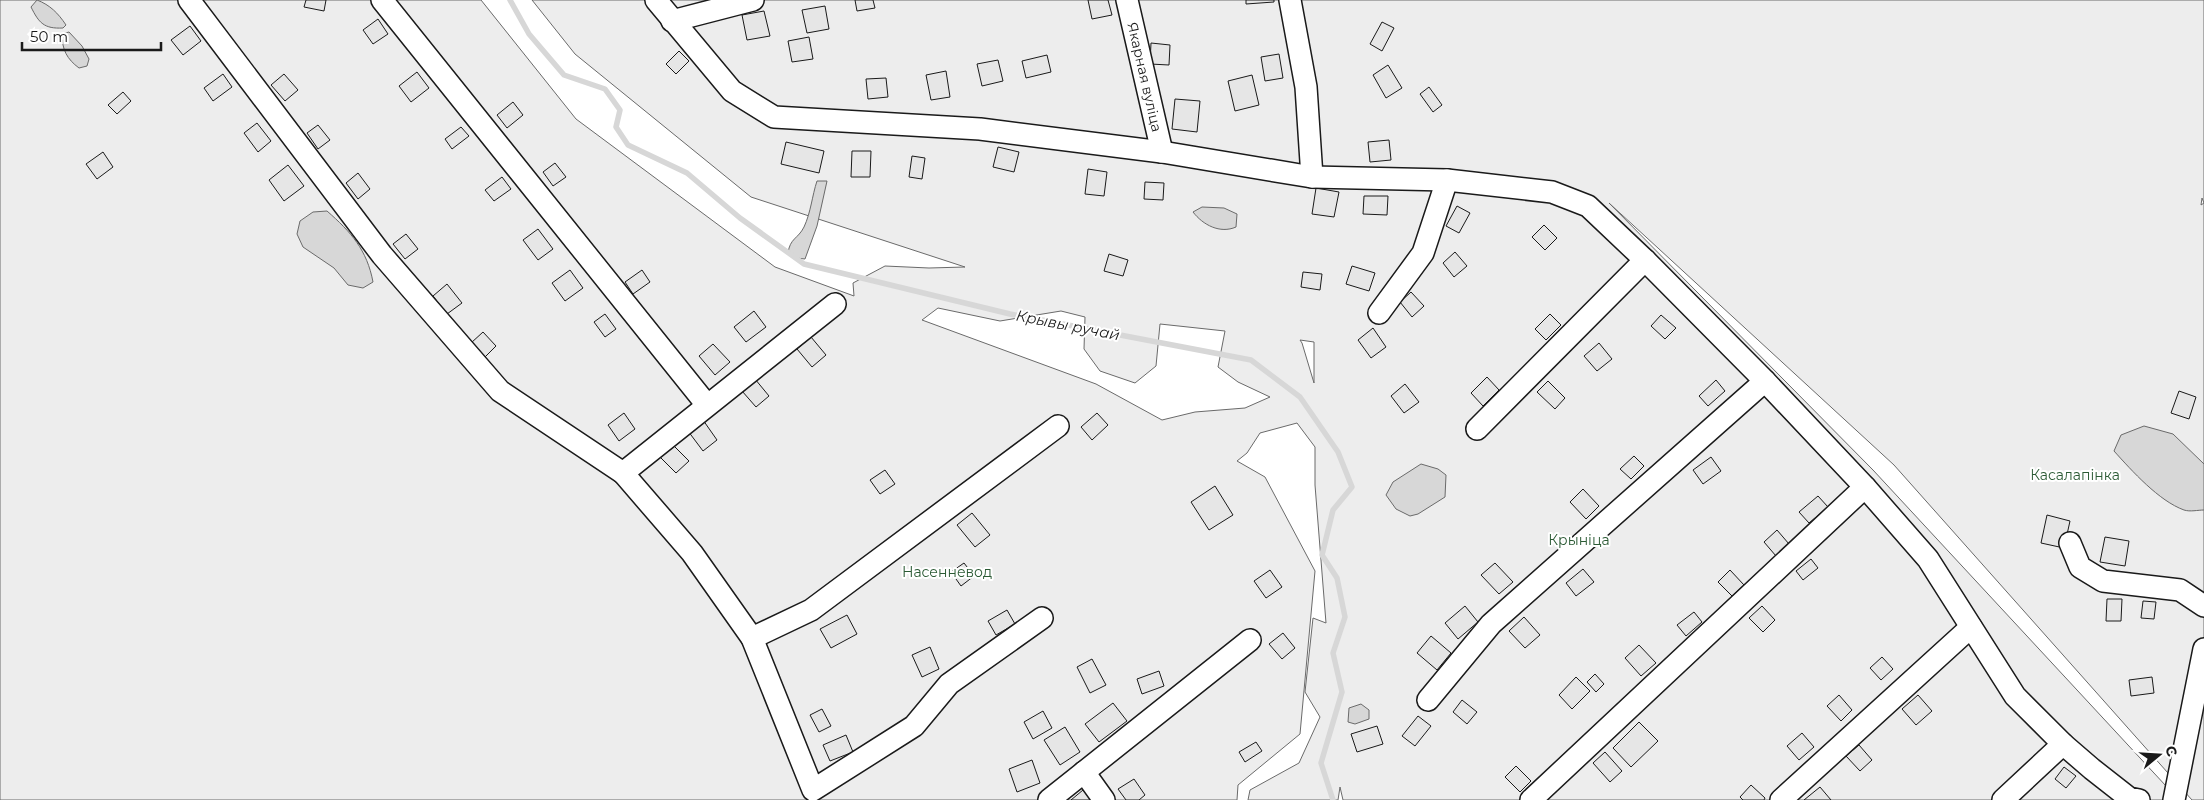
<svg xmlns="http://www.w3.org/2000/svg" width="2204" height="800" font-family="Montserrat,sans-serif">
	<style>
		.built { fill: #ededed; stroke: #6a6a6a; fill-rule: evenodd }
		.water { fill: #d7d7d7; stroke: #6a6a6a }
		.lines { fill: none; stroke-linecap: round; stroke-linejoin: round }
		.stream { stroke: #d7d7d7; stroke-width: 5.5 }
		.building { fill: #e6e6e6; stroke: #1a1a1a }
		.minor-casing { stroke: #1a1a1a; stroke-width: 24 }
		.minor { stroke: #fff; stroke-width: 21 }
		.labels { text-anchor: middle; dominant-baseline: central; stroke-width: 4; stroke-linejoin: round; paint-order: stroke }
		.street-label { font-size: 14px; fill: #1a1a1a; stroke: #fff }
		.park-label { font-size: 14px; fill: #2b5a34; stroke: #fff }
		.water-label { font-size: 15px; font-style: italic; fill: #1a1a1a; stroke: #fff }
	</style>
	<rect width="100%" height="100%" fill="#fff"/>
	<path class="built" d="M0 0H481L576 119 775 267 854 296 853 283 885 266 929 268 965 267 751 197 575 54 532 0H2204V203L2202 198 2201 205 2204 203V800H2192L1894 465 1609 203 1873 470 2179 800H1343L1340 787 1338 800H1248L1250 790 1299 763 1320 717 1305 692 1313 618 1326 623 1315 485V447L1297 423 1260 433 1247 453 1237 461 1265 477 1315 571 1300 734 1238 785 1237 800H0ZM938 308 1000 321 1061 311 1085 317 1084 349 1100 371 1135 383 1156 366 1160 324 1225 331 1218 367 1238 382 1270 397 1245 408 1195 412 1162 420 1096 384 922 320ZM1300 340 1314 342V383L1302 343Z"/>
	<g class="water">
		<path d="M37 0C50 5 58 13 66 25L63 28C44 29 39 23 31 7Z"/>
		<path d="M69 32 82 46 89 59 87 66 79 68C67 59 62 50 62 34Z"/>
		<path d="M817 181H827L817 226 805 259 796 258 788 253C790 238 798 239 804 227 811 212 812 196 817 181Z"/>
		<path d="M1202 207 1224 208 1237 214 1236 227C1220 234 1203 225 1193 212Z"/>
		<path d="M327 211C351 232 367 250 373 282L363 288 348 285 334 268 303 247 297 234 300 221 313 212Z"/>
		<path d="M2144 426 2173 434 2204 464V510C2198 510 2190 512 2184 510 2159 501 2132 471 2114 451L2121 435Z"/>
		<polygon points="1421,464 1438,469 1446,475 1445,497 1418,514 1410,516 1396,509 1386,495 1393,482"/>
		<polygon points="1361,704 1369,710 1369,719 1355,724 1348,722 1349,708"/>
	</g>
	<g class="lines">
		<polyline class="stream" points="510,0 529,34 564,75 605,89 620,110 616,127 628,145 687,173 740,218 804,264 1010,314 1251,360 1300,397 1338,452 1352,487 1333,510 1322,555 1337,578 1345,617 1333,653 1342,692 1321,763 1333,800"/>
	</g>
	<g class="building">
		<polygon points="306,0 326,0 324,11 304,7"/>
		<polygon points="855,0 873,0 875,8 857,11"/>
		<polygon points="1088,0 1108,0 1112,15 1092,19"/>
		<polygon points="1246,0 1274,0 1274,2 1246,4"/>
		<polygon points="825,6 829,29 807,33 802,10"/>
		<polygon points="764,11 770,36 747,40 742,15"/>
		<polygon points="378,19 388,34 373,44 363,30"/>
		<polygon points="1382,22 1394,28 1382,51 1370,44"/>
		<polygon points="190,26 201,41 183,55 171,40"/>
		<polygon points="809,37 813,59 792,62 788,41"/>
		<polygon points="1151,43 1170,45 1169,65 1150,64"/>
		<polygon points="679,51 689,61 676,74 666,64"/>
		<polygon points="1279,54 1283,78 1265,81 1261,57"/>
		<polygon points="1047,55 1051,72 1026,78 1022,61"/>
		<polygon points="998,60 1003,81 982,86 977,64"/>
		<polygon points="1388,65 1402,88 1386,98 1373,75"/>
		<polygon points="946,71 950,97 931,100 926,75"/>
		<polygon points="417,72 429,88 411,102 399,86"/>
		<polygon points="223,74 232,87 213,101 204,88"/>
		<polygon points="284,74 298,90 285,101 271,85"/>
		<polygon points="1252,75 1259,105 1235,111 1228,81"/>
		<polygon points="886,78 888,97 868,99 866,79"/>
		<polygon points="1429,87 1442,105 1433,112 1420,94"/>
		<polygon points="123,92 131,101 117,114 108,105"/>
		<polygon points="1175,99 1200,101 1197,132 1172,129"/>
		<polygon points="513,102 523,115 507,128 497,115"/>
		<polygon points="257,123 271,141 258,152 244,133"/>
		<polygon points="318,125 330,140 318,149 307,133"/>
		<polygon points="461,127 469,136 452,149 445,139"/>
		<polygon points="1389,140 1391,160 1370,162 1368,142"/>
		<polygon points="786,142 824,151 819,173 781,164"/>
		<polygon points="998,147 1019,152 1014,172 993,167"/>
		<polygon points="852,151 871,151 870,177 851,177"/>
		<polygon points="103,152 113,167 97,179 86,164"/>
		<polygon points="912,156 925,158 922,179 909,177"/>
		<polygon points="555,163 566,177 553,186 543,172"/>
		<polygon points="288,165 304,186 284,201 269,180"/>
		<polygon points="1088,169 1107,172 1104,196 1085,194"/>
		<polygon points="358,173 370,189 358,199 346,183"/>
		<polygon points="502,177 511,189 494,201 485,190"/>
		<polygon points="1145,182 1164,183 1163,200 1144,199"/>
		<polygon points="1316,188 1339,192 1334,217 1312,214"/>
		<polygon points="1364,196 1388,196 1387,215 1363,214"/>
		<polygon points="1457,206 1470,213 1459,233 1446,226"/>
		<polygon points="1544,225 1557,238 1545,250 1532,237"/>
		<polygon points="538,229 553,249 538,260 523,240"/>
		<polygon points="406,234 418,249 405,259 393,244"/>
		<polygon points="1455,252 1467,266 1454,277 1443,263"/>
		<polygon points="1109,254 1128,260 1123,276 1104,271"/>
		<polygon points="1352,266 1375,273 1369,291 1346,284"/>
		<polygon points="570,270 583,288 565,301 552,283"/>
		<polygon points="642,270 650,282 633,294 625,282"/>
		<polygon points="1303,272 1322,274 1320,290 1301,287"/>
		<polygon points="447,284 462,303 447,314 433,296"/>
		<polygon points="1411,292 1424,306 1412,317 1400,302"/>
		<polygon points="754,311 766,327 746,342 734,327"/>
		<polygon points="605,314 616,329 605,337 594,322"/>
		<polygon points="1550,314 1561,325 1546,340 1535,329"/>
		<polygon points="1661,315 1676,328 1665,339 1651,326"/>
		<polygon points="1373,328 1386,347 1371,358 1358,340"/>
		<polygon points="483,332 496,346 485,357 471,343"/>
		<polygon points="811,337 826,355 812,367 797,349"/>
		<polygon points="1599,343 1612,359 1597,371 1584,356"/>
		<polygon points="713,344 730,362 715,375 699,356"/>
		<polygon points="1487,377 1499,390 1483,406 1471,393"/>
		<polygon points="755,379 769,396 756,407 742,391"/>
		<polygon points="1716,380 1725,391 1708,406 1699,396"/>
		<polygon points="1548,381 1565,398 1555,409 1537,392"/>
		<polygon points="1405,384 1419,402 1404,413 1391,396"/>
		<polygon points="2179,391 2196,397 2189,419 2171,413"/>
		<polygon points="624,413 635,429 619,441 608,425"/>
		<polygon points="1097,413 1108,425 1092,440 1081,427"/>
		<polygon points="703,420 717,440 703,451 688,431"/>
		<polygon points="673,445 689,461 676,473 660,457"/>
		<polygon points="1634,456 1644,466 1631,479 1620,469"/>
		<polygon points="1711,457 1721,471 1703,484 1693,470"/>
		<polygon points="885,470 895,484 880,494 870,480"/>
		<polygon points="1215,486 1233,515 1209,530 1191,502"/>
		<polygon points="1583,489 1599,506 1586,519 1570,502"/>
		<polygon points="1818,496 1828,507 1809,523 1799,512"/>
		<polygon points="972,513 990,535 975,547 957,525"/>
		<polygon points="2047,515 2070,521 2064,548 2041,543"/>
		<polygon points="1777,530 1789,544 1776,556 1764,542"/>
		<polygon points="2105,537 2129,541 2125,566 2100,562"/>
		<polygon points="1811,559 1818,568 1803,580 1796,571"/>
		<polygon points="964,563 974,576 961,586 951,572"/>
		<polygon points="1495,563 1513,582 1499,594 1481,575"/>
		<polygon points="1583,569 1594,582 1576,596 1566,583"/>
		<polygon points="1270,570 1282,587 1266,598 1254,581"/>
		<polygon points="1730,570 1744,585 1732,596 1718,582"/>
		<polygon points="2107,599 2122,599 2121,621 2106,621"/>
		<polygon points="2143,601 2156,602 2154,619 2141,618"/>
		<polygon points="1465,606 1478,622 1458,639 1445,623"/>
		<polygon points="1762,606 1775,620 1763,632 1749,618"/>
		<polygon points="1007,610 1015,624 996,635 988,621"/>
		<polygon points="1694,612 1702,622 1686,636 1677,625"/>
		<polygon points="847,615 857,634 831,648 820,629"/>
		<polygon points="1524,617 1540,635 1525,648 1509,631"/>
		<polygon points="1283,633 1295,648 1282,659 1269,644"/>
		<polygon points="1431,636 1451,653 1437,670 1417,653"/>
		<polygon points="1639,645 1656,663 1641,676 1625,658"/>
		<polygon points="930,647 939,669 922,677 912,655"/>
		<polygon points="1882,657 1893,669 1881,680 1870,668"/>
		<polygon points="1092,659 1106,685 1090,693 1077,667"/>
		<polygon points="1159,671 1164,686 1142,694 1137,679"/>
		<polygon points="1595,674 1604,684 1596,692 1587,682"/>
		<polygon points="1576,677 1590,691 1572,709 1559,695"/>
		<polygon points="2152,677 2154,693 2131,696 2129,680"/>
		<polygon points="1839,695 1852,710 1841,721 1827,706"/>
		<polygon points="1918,695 1932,711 1916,725 1902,709"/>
		<polygon points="1462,700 1477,712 1467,724 1453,712"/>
		<polygon points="1113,703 1127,721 1099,742 1085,724"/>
		<polygon points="822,709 831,726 819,732 810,715"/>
		<polygon points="1043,711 1052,728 1033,739 1024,722"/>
		<polygon points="1418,716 1431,726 1415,746 1402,736"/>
		<polygon points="1639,722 1658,741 1631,767 1613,748"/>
		<polygon points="1377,726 1383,744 1357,752 1351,734"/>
		<polygon points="1065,727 1080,752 1060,765 1044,740"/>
		<polygon points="1802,733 1814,747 1799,760 1787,746"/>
		<polygon points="846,735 853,752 830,761 823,745"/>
		<polygon points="1256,742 1262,751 1245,762 1239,752"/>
		<polygon points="1859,745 1872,760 1860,771 1846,756"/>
		<polygon points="1605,752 1622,771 1610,782 1593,763"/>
		<polygon points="1032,760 1040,783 1017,792 1009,769"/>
		<polygon points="1516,766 1531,781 1520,792 1505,777"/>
		<polygon points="2064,767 2076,776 2066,788 2055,779"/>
		<polygon points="1134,779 1145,795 1139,800 1126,800 1118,789"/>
		<polygon points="1751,785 1765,798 1764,800 1743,800 1740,797"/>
		<polygon points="1820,787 1831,800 1804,800"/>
		<polygon points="1083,790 1092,800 1071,800"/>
	</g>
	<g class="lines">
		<defs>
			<g id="minor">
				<polyline points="189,0 382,255 500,391 623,473 835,304"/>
				<polyline points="382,0 707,405"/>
				<polyline points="656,0 732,91 774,117 980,129 1162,152 1312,177 1447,180 1552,192 1588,206 1645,260 1765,381 1865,487 1928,559 2015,696 2063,744 2092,769 2129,798 2139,800"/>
				<path id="s1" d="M1127 0 1162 152"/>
				<polyline points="1290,0 1306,87 1312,177"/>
				<polyline points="672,21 753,0"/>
				<polyline points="1379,313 1423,253 1447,180"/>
				<polyline points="1477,429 1645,260"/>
				<polyline points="623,473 692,553 752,638 813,790 914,726 949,684 1042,618"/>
				<polyline points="2070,543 2080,567 2103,581 2180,590 2204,606"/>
				<polyline points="752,638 811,610 1058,426"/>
				<polyline points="1428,700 1491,624 1765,381"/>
				<polyline points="1084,772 1104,800"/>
				<polyline points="1049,800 1250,640"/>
				<polyline points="1531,800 1865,487"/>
				<polyline points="1781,800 1971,627"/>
				<polyline points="2003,800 2063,744"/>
				<polyline points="2174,800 2204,649"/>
			</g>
		</defs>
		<use href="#minor" class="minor-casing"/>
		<use href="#minor" class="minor"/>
	</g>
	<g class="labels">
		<g class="street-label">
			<text stroke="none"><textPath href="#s1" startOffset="79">Якарная вуліца</textPath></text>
		</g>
		<g class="park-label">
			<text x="2075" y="475">Касалапінка</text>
			<text x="1579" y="540">Крыніца</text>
			<text x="947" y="572">Насенневод</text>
		</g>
		<g class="water-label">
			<text transform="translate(1068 325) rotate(11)">Крывы ручай</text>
		</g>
	</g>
	<g transform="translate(2159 755) rotate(72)" stroke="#ffffff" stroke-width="4" paint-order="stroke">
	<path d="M0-4L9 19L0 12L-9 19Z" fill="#1a1a1a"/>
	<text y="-8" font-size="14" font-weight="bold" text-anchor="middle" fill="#1a1a1a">С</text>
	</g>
	<path d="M22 42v8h139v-8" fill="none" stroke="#1a1a1a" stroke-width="2.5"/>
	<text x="30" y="42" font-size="15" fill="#1a1a1a" stroke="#ffffff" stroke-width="4" paint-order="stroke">50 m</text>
</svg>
